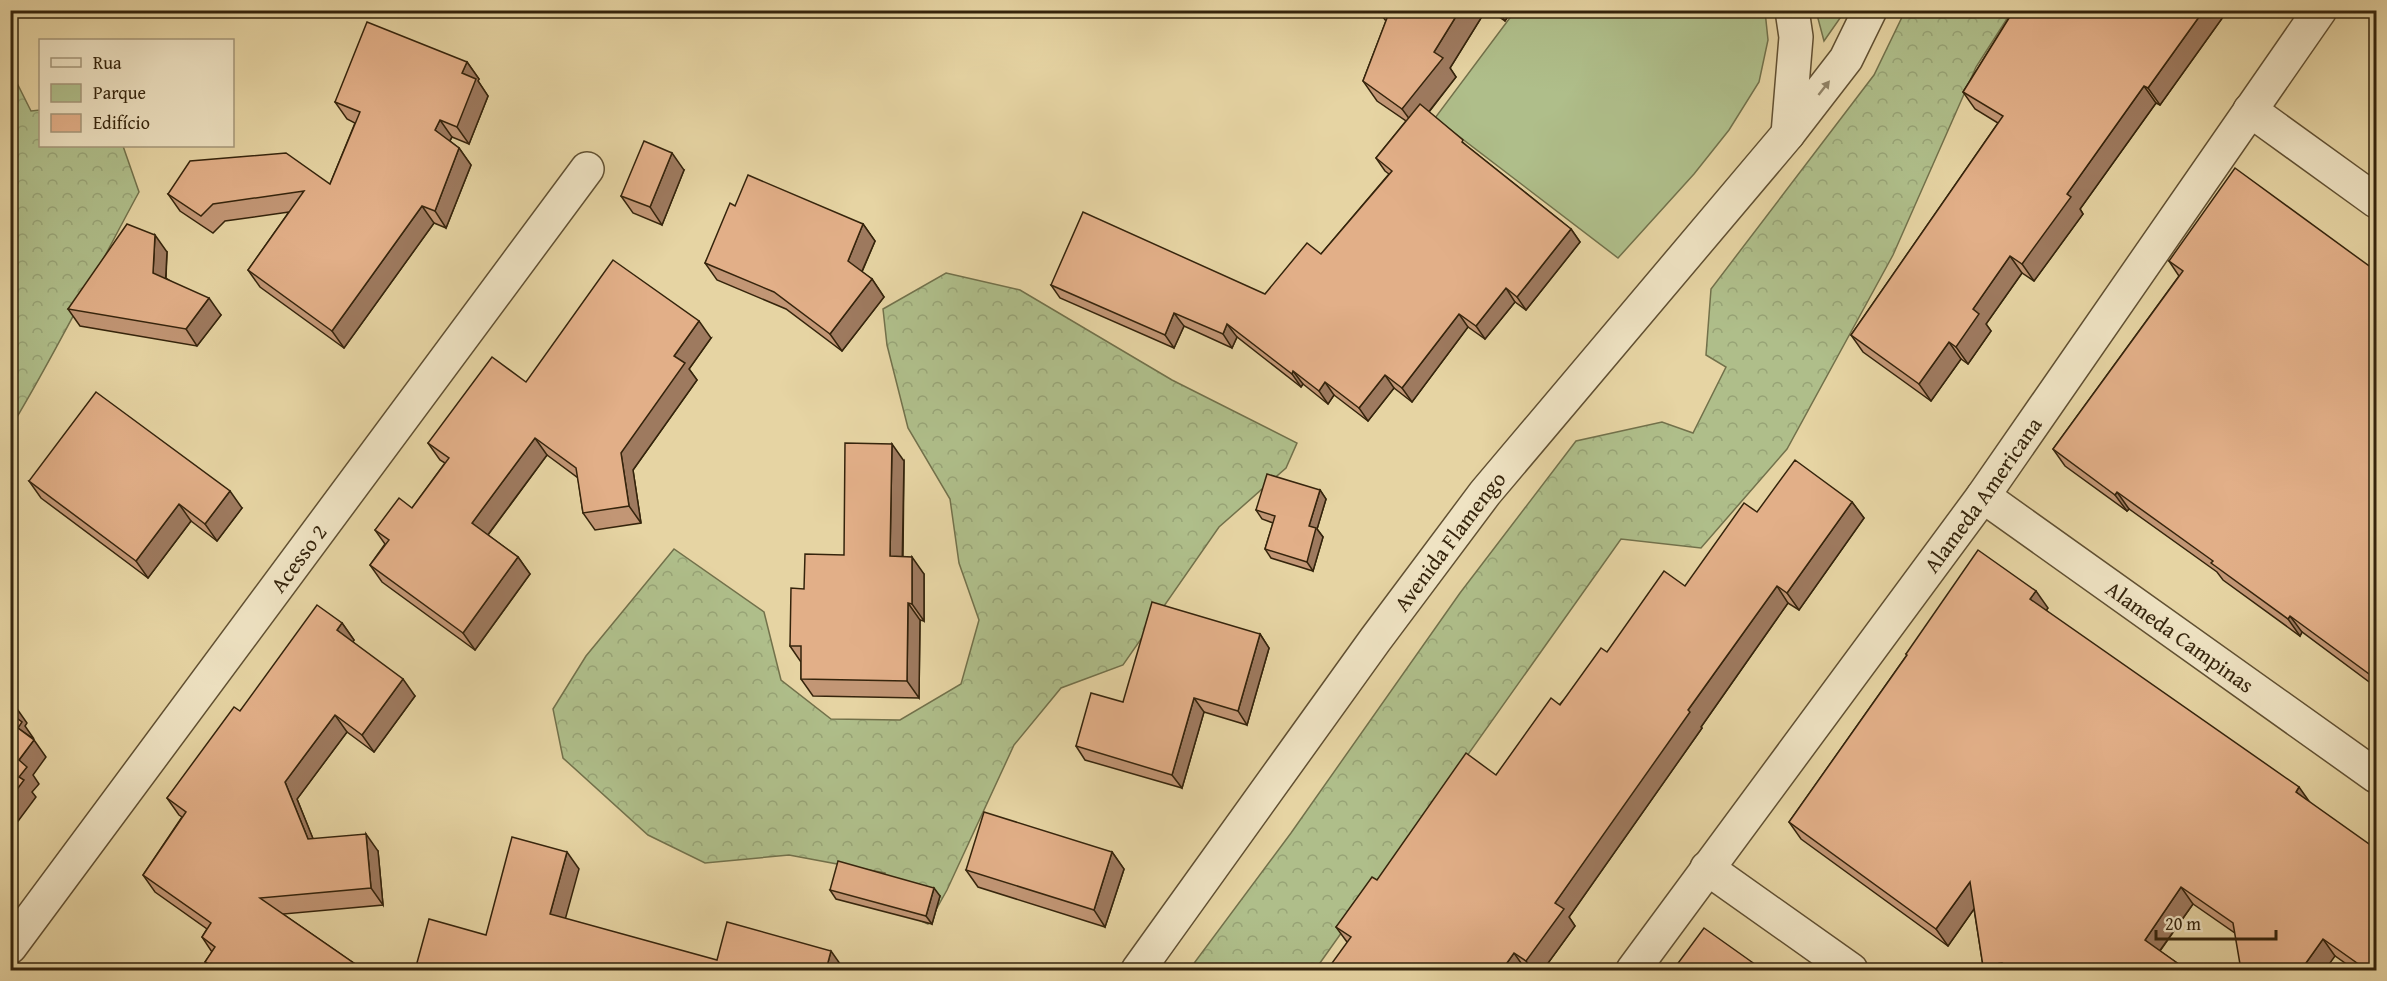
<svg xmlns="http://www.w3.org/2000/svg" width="2387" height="981" font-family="'Gentium Book Plus',serif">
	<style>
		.green { fill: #afbe8a; stroke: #72714b; stroke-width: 1.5 }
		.forest { fill: url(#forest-crowns); stroke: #72714b; stroke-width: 1.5 }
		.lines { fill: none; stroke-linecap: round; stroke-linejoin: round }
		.minor-casing { stroke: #615032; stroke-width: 36 }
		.minor { stroke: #efe3c3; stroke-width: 33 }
		.wall { fill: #c29675; stroke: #35240c; stroke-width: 1.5 }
		.shaded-wall { fill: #9e7a5f; stroke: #35240c; stroke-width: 1.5 }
		.building { fill: #e2af88; stroke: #35240c; stroke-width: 1.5 }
		.oneway { fill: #928468 }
		.labels { text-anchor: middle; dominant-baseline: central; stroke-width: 6; stroke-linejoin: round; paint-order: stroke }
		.street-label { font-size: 22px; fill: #35240c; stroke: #efe3c3 }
	</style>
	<defs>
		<pattern id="forest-crowns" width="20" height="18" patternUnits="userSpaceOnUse" patternTransform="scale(1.5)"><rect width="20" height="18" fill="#afbe8a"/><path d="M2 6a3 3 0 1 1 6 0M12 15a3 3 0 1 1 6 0" fill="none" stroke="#97a376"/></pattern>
	</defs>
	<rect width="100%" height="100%" fill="#e6d4a3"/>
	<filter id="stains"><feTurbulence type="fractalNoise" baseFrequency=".00333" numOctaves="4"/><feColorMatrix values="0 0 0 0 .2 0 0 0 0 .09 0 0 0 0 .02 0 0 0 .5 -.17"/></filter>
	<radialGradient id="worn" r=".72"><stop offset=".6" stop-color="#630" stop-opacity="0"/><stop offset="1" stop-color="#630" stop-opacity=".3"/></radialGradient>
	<g class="green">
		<polygon points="1515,11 1765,11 1768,40 1759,82 1729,130 1694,174 1618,258 1435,118"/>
		<polygon points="1816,11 1845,11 1824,41"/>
	</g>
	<g class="forest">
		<polygon points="1905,11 2012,11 1976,67 1893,255 1787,449 1701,548 1621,539 1315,970 1189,970 1291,833 1460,593 1576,441 1662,422 1693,433 1726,367 1706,355 1711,289 1874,75"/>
		<path d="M10 39 15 79 31 111 40 110V146H123L139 192C96 271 57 351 11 427Z"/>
		<polygon points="946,273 1020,290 1172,380 1297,443 1286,468 1219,527 1123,665 1061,688 1014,745 947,890 928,924 887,906 885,873 789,855 705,863 648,835 563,758 553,709 586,656 674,549 764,612 781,680 831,719 900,720 961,684 979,620 959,563 950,499 908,428 887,345 883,309"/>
	</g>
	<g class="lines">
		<defs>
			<g id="minor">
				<polyline points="2250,110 2376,201"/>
				<polyline points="1788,134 1796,37 1792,10"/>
				<path id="s1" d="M1983 496 2376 776"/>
				<polyline points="1707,868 1851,970"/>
				<path id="s2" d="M10 947 587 169"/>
				<path id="s3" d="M1138 970 1375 640 1485 493 1788 134 1846 59 1870 10"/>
				<path id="s4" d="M1633 970 1983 496 2320 10"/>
			</g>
		</defs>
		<use href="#minor" class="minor-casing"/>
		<use href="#minor" class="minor"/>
	</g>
	<g class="wall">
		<polygon points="1382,10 1486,10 1450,68 1456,77 1429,112 1467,146 1571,229 1580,242 1526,310 1515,302 1485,339 1468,327 1412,402 1394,388 1368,421 1334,395 1328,404 1303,384 1301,387 1237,337 1232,348 1184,326 1174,348 1060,298 1051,285 1265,294 1321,254 1389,174 1385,171 1376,158 1406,121 1377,101 1363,81 1386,21 1380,13"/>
		<polygon points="1489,10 1512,10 1505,21"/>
		<polygon points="2014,10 2228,10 2160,105 2156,103 2080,209 2083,214 2034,281 2022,273 1986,324 1991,331 1968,364 1961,359 1931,401 1863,352 1851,335 1998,123 1975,109 1963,92"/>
		<polygon points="467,62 479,79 478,81 488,96 469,144 452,137 450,141 459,148 471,165 446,228 434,223 344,348 260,287 248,270 289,212 225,221 213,233 180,211 168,194 330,184 355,123 347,119 335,102"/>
		<polygon points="684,170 662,225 633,213 621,196"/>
		<polygon points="735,206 863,224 875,241 862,272 872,279 884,297 842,351 786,309 717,280 705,263"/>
		<polygon points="167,252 166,278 221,315 197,346 80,326 68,309"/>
		<polygon points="2169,261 2376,271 2376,687 2302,632 2300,636 2223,580 2217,572 2129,509 2127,511 2065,466 2053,449 2179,276"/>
		<polygon points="711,338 689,369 697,380 633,470 641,523 595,530 583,513 578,478 547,455 488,535 518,557 530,574 475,650 382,582 370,565 385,544 375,530 412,508 445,463 440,460 428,443"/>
		<polygon points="904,461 903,557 924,574 924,621 920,620 919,698 813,696 801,679 801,662 790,646 804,589 844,555"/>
		<polygon points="29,481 242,508 217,541 191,521 148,578 41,498"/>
		<polygon points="1320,490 1326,499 1317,529 1323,537 1313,571 1271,558 1265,549 1273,523 1262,519 1256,510"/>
		<polygon points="1852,502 1864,518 1799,610 1788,603 1701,727 1702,728 1569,917 1575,926 1543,970 1527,970 1347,942 1336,927 1377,880 1496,775 1607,652 1685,586 1757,512"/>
		<polygon points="2048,608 2046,610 2376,970 2355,970 2335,956 2235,933 2193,904 2160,951 2187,970 1986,970 1983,966 1974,909 1948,946 1801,839 1789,822 1907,655 1906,654"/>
		<polygon points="342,623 354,640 353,642 415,696 374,752 347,732 297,799 313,839 378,851 383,905 283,914 358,966 362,970 212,970 205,962 212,952 202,937 207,929 155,892 143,875 182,817 179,815 167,798 240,711"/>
		<polygon points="1260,634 1269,648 1247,725 1204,712 1182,788 1085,760 1076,746 1123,702"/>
		<polygon points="1112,852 1124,869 1105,927 978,887 966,870"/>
		<polygon points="830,890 940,896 932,924 836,899"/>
	</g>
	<g class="shaded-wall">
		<polygon points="1460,10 1486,10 1450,68 1456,77 1416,128 1402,109 1434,52"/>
		<polygon points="1497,10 1512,10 1505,21"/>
		<polygon points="2204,10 2228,10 2160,105 2148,88"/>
		<polygon points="467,62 479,79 478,81 488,96 469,144 457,127 462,73"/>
		<polygon points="2144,86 2156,103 2080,209 2083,214 2034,281 2022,264 2067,194"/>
		<polygon points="440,120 452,137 446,147 435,130"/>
		<polygon points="459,148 471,165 446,228 435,211"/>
		<polygon points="672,153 684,170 662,225 650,207"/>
		<polygon points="422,206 434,223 344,348 332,331"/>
		<polygon points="863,224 875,241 859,278 848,261"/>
		<polygon points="1571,229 1580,242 1526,310 1517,297"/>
		<polygon points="155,235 167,252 165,290 153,273"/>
		<polygon points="2010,256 2022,273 1986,324 1991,331 1968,364 1956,347 1973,309"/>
		<polygon points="872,279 884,297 842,351 830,334"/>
		<polygon points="1506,288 1515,302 1485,339 1476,326"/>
		<polygon points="209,298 221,315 197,346 186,329"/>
		<polygon points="1174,313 1184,326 1174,348 1165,335"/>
		<polygon points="1459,314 1468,327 1412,402 1402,388"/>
		<polygon points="699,321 711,338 689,369 697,380 633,470 641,523 629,506 621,453 674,356"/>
		<polygon points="1227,324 1237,337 1232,348 1223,334"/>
		<polygon points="1949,342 1961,359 1931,401 1919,384"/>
		<polygon points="1293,371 1303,384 1301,387 1292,374"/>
		<polygon points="1385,375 1394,388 1368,421 1359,408"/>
		<polygon points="1325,382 1334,395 1328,404 1319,391"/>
		<polygon points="535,438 547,455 484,540 472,523"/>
		<polygon points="892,444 904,461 902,573 890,556"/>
		<polygon points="1320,490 1326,499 1317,529 1323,537 1313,571 1307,562 1309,526"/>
		<polygon points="230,491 242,508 217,541 205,524"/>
		<polygon points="2117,492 2129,509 2127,511 2115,495"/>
		<polygon points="1852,502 1864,518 1799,610 1787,593"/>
		<polygon points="179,504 191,521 148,578 136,561"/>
		<polygon points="518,557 530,574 475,650 463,633"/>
		<polygon points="912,557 924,574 924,621 912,604"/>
		<polygon points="1777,586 1788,603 1701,727 1702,728 1569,917 1575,926 1543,970 1532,970 1526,961 1555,903 1688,710"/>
		<polygon points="2036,591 2048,608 2042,616 2030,599"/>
		<polygon points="908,603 920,620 919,698 907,681"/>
		<polygon points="2290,616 2302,632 2300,636 2288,619"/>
		<polygon points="342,623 354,640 349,647 337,630"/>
		<polygon points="1260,634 1269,648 1247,725 1238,711"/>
		<polygon points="403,679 415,696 374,752 362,735"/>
		<polygon points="1194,698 1204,712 1182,788 1172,775"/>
		<polygon points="15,706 27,723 25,726 34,739 18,728 10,714 10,712"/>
		<polygon points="335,715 347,732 297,799 320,856 308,839 285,782"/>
		<polygon points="34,740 46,757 33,775 39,784 32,792 36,797 10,832 10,799 19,760"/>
		<polygon points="2299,787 2311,804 2296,792"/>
		<polygon points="366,834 378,851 383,905 371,888"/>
		<polygon points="567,852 579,869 562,931 550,914"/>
		<polygon points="1112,852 1124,869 1105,927 1094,910"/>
		<polygon points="1970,882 1981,899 1948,946 1936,929"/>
		<polygon points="2181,887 2193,904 2156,956 2145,940"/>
		<polygon points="934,888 940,896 932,924 926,916"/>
		<polygon points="2323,939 2335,956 2325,970 2301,970"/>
		<polygon points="831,951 843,968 842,970 826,970"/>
		<polygon points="1514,953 1526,970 1502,970"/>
		<polygon points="358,966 362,970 355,970"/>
	</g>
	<g class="building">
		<polygon points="1382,10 1460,10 1434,52 1443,58 1402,109 1363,81 1387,18 1380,13"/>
		<polygon points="2014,10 2204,10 2148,88 2144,86 2067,194 2071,197 2022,264 2010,256 1973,309 1979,314 1956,347 1949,342 1919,384 1851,335 2003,116 1963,92"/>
		<polygon points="367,22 467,62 462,73 476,79 457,127 440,120 435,130 459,148 435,211 422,206 332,331 248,270 304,191 213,204 201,216 168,194 190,161 286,153 330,184 360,112 335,102"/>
		<polygon points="1420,104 1463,140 1462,142 1571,229 1517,297 1506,288 1476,326 1459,314 1402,388 1385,375 1359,408 1325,382 1319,391 1293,371 1292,374 1227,324 1223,334 1174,313 1165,335 1051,285 1083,212 1265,294 1307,243 1321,254 1392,171 1376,158"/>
		<polygon points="644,141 672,153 650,207 621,196"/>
		<polygon points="2235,168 2376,271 2376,679 2290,616 2288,619 2211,563 2213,561 2117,492 2115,495 2053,449 2183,271 2169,261"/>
		<polygon points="748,175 863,224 848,261 872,279 830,334 774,292 705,263 730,203 735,206"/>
		<polygon points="127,224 155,235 153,273 209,298 186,329 68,309"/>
		<polygon points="613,260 699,321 674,356 685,363 621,453 629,506 583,513 576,468 535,438 472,523 518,557 463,633 370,565 389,540 375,530 399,498 412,508 449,458 428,443 492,357 526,382"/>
		<polygon points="96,392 230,491 205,524 179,504 136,561 29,481"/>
		<polygon points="845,443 892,444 890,556 912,557 912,604 908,603 907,681 801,679 801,646 790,646 791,588 804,589 805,554 844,555"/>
		<polygon points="1795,460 1852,502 1787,593 1777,586 1688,710 1690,712 1555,903 1564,909 1526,961 1514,953 1502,970 1327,970 1351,937 1336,927 1372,877 1377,880 1466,753 1496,775 1551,698 1560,705 1601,648 1607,652 1664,571 1685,586 1744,503 1757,512"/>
		<polygon points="1267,474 1320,490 1309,526 1316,528 1307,562 1265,549 1275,516 1256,510"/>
		<polygon points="1978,550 2036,591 2030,599 2299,787 2296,792 2376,849 2376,970 2367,970 2323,939 2301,970 2241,970 2233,923 2181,887 2145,940 2187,970 2013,970 2002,963 1983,966 1970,882 1936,929 1789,822 1907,655 1906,654"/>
		<polygon points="1152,602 1260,634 1238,711 1194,698 1172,775 1076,746 1091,693 1123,702"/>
		<polygon points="317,605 342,623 337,630 403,679 362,735 335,715 285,782 308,839 366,834 371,888 260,898 358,966 355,970 219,970 205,962 215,947 202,937 211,923 143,875 186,812 167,798 234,707 240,711"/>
		<polygon points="10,703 15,706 10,712"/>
		<polygon points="10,713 22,722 18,728 34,740 19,760 27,767 19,777 24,780 10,799"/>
		<polygon points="984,812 1112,852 1094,910 966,870"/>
		<polygon points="512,837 567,852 550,914 717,960 727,922 831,951 826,970 415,970 429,919 486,935"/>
		<polygon points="838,861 934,888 926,916 830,890"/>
		<polygon points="1704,928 1763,970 1673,970"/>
	</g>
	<defs><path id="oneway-solid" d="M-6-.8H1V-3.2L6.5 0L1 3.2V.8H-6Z" transform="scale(1.5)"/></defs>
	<use class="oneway" href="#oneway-solid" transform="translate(1824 88) rotate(-52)"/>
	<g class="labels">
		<g class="street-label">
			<text stroke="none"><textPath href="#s4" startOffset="590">Alameda Americana</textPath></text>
			<text stroke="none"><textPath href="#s3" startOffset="530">Avenida Flamengo</textPath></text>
			<text stroke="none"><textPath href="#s2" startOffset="484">Acesso 2</textPath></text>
			<text stroke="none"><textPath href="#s1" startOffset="242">Alameda Campinas</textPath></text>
		</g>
	</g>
	<rect width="2387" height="981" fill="none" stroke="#e6d4a3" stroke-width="36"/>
	<rect x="12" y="12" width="2363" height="957" fill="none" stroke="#35240c" stroke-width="3"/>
	<rect x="18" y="18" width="2351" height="945" fill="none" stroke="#35240c" stroke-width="1.5"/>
	<rect x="39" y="39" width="195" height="108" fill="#efe3c3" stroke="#a5977a" stroke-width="1.5"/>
	<rect x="51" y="58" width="30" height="9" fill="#efe3c3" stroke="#a5977a" stroke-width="1.5"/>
	<text x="93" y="69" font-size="18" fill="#35240c">Rua</text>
	<rect x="51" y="84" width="30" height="18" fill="#afbe8a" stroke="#a5977a" stroke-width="1.5"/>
	<text x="93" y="99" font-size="18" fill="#35240c">Parque</text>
	<rect x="51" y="114" width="30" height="18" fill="#e2af88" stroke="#a5977a" stroke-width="1.5"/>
	<text x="93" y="129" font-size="18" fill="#35240c">Edifício</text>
	<path d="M2156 930v9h120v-9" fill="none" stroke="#35240c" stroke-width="3"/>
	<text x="2165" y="930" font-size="18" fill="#35240c" stroke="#efe3c3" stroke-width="4.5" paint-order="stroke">20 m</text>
	<rect width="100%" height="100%" filter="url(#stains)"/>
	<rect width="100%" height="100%" fill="url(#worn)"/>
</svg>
